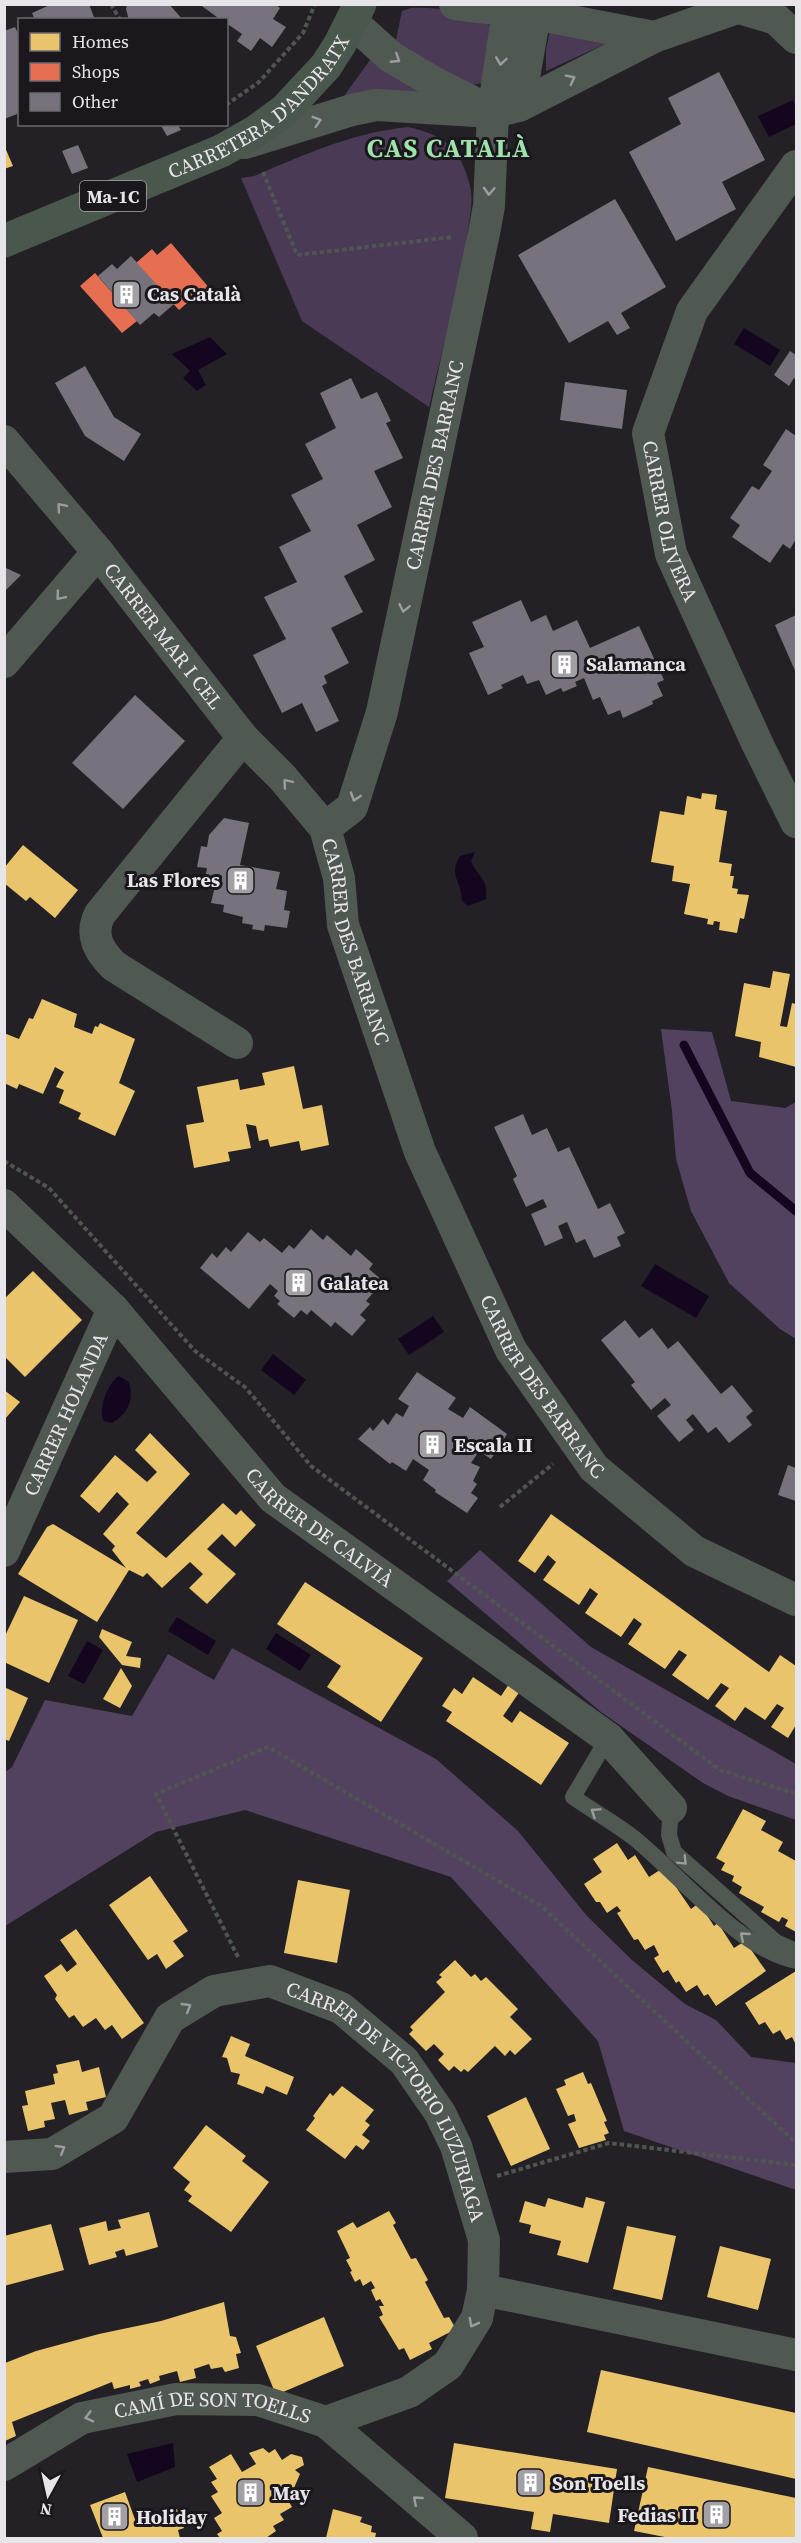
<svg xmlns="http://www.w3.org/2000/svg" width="801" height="2543" font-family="'Source Serif 4',serif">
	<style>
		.green { fill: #4b3a56 }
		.forest { fill: #53425f }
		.water { fill: #14061e }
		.homes { fill: #e9c46a }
		.shops { fill: #e76f51 }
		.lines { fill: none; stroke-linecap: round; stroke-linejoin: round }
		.stream { stroke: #14061e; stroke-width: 9 }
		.building { fill: #77727b }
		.path { stroke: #505552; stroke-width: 4; stroke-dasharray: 4.5 3; stroke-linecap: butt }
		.lane { stroke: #505852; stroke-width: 16 }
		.street { stroke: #505852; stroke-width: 32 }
		.primary { stroke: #4a574d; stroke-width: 33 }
		.oneway { stroke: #9c9e9e }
		.labels { text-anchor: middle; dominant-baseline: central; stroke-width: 6; stroke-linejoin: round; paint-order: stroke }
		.shield { fill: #1a171d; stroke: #aaa7ac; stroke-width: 1.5 }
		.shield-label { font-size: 18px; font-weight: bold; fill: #e8e5ea }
		.street-label { font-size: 20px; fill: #e8e5ea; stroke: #1a171d }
		.poi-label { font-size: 20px; font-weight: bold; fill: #e8e5ea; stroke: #1a171d; text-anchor: start }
		.district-label { font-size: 26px; font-weight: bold; letter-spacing: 1.5px; fill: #a0e2ab; stroke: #1a171d }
	</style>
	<rect width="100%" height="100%" fill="#232125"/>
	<g class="green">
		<path d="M411 8C438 7 467 11 490 26L493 39 483 83 470 85 403 50 396 40 402 11Z"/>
		<polygon points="550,31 614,40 546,71 546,50"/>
		<polygon points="373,56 428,93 344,96"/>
		<path d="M408 127C444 135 461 148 470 186 474 203 469 219 467 236 458 293 442 350 429 407L302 321 241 178 254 176C306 154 352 133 408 127Z"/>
	</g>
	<g class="forest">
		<polygon points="661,1029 712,1032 731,1101 785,1108 796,1102 796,1339 780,1329 729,1283 691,1211 676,1159 672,1111"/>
		<polygon points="480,1550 591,1647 796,1764 796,1820 728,1796 703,1783 601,1712 447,1581"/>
		<polygon points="232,1648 436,1759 518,1831 587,1916 632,1960 685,2004 716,2020 751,2057 796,2063 796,2190 624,2131 598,2041 451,1877 245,1810 156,1832 5,1926 5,1772 12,1767 45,1700 132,1716 168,1654 214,1680"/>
	</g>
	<g class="water">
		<polygon points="793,100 796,108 796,124 769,137 758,116"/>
		<polygon points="744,328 780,350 770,366 734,344"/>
		<polygon points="210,337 227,354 198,370 206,385 197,391 183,378 190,371 172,354"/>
		<path d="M475 852 471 861C478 879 488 876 486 899L468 906 462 901C462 881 448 876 460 856Z"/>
		<polygon points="655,1264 709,1296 696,1318 641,1286"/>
		<polygon points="433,1316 444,1332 409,1355 398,1339"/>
		<polygon points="273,1354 306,1380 294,1395 261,1370"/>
		<path d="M119 1376 129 1382C134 1401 128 1413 112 1423L104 1421C97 1410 108 1382 119 1376Z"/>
		<polygon points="177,1617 216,1641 208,1655 168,1631"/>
		<polygon points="276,1633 311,1655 300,1671 266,1649"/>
		<polygon points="87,1641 103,1650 84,1684 68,1676"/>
		<polygon points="173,2443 175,2467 137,2482 127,2454"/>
	</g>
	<g class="homes">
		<polygon points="4,145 13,166 4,169"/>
		<polygon points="702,793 717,795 715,809 727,811 719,862 732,864 730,876 734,876 732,888 738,889 737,894 749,895 744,919 740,918 737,933 719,930 720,922 714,921 713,925 707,924 708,919 684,914 690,884 672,881 674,866 651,862 660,811 684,815 687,796 701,799"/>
		<polygon points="23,845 78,890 55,918 30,897 26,901 4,883 4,868"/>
		<polygon points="773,971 790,974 780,1026 787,1027 792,1003 796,1004 796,1067 759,1057 761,1042 735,1036 744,983 770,988"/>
		<polygon points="42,999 77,1014 74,1027 92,1034 95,1026 98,1027 100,1023 135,1039 119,1083 135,1091 115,1136 78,1119 81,1113 59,1103 64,1090 56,1087 64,1072 55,1067 43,1094 19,1084 17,1089 4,1083 4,1033 19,1039 29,1018 33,1019"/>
		<polygon points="294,1066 303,1109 322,1105 329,1145 301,1151 299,1141 270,1147 268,1139 259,1141 256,1126 246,1124 251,1148 228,1152 230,1161 194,1168 186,1125 204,1122 197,1087 238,1079 240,1090 265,1085 262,1073"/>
		<polygon points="33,1271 82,1320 25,1377 4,1356 4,1299"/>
		<polygon points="4,1390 20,1402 4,1420"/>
		<polygon points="150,1433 190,1474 136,1533 166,1558 223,1503 236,1515 241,1510 256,1525 235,1547 222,1534 207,1549 236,1574 207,1604 189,1588 203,1574 190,1562 162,1588 147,1573 143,1577 129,1570 97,1622 18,1574 47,1527 53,1524 126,1568 112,1550 115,1546 103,1534 129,1504 117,1492 99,1513 80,1496 115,1455 147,1482 157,1472 135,1450"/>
		<polygon points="551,1514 769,1672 780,1655 796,1666 796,1725 788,1738 771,1727 784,1708 777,1704 765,1720 745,1707 735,1721 715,1706 729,1688 721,1683 708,1700 672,1675 687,1655 679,1650 665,1669 628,1644 642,1624 634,1618 621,1637 585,1613 598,1594 590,1588 579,1605 543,1580 556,1562 548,1555 535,1573 518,1561"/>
		<polygon points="305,1582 423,1658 381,1722 327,1687 341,1666 277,1624"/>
		<polygon points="24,1596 78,1620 49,1683 4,1662 4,1638"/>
		<polygon points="102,1629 132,1642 126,1656 141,1658 140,1668 122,1665 99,1637"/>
		<polygon points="121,1668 132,1686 120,1708 103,1699"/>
		<polygon points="473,1677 501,1696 509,1684 520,1691 503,1716 512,1723 520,1711 569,1743 541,1785 446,1721 452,1712 442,1706 454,1688 462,1694"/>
		<polygon points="4,1687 28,1698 9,1741 4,1739"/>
		<polygon points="743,1809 766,1821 761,1830 783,1842 778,1851 796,1861 796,1932 785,1926 788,1920 782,1917 779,1922 761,1912 764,1907 739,1893 742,1887 732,1881 734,1876 721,1870 725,1863 716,1858"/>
		<polygon points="617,1843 628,1860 635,1855 649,1877 663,1868 691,1909 699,1903 714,1926 718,1923 734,1948 745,1941 766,1971 716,2006 708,1994 704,1996 697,1985 686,1992 679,1981 676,1983 668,1970 663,1973 654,1958 659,1955 654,1945 645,1950 638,1939 634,1940 617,1913 621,1911 617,1906 607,1913 600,1902 596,1902 584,1884 602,1872 593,1859"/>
		<polygon points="150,1876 188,1931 173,1941 184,1956 166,1969 157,1954 148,1960 109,1905"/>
		<polygon points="298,1880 350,1890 337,1963 284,1953"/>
		<polygon points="76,1929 144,2023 122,2039 112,2025 105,2030 96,2018 83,2027 74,2015 69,2018 55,1999 57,1995 44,1976 61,1964 67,1972 77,1964 60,1940"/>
		<polygon points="455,1960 471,1977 475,1974 481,1981 486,1977 518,2009 510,2017 532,2039 515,2055 510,2050 505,2056 495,2046 468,2072 464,2069 461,2072 454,2066 449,2071 438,2060 444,2054 434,2044 426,2051 409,2034 413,2030 410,2027 445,1992 436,1982 442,1977 439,1975"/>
		<polygon points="796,1971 796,2045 792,2037 786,2040 780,2030 773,2034 765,2022 759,2025 745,2003"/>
		<polygon points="231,2036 250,2044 245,2056 294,2077 287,2095 266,2086 263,2094 237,2084 240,2074 231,2072 227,2058 222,2057"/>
		<polygon points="79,2060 82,2072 99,2067 106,2097 86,2102 88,2110 69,2115 65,2100 51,2103 55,2119 44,2121 45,2127 28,2131 22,2106 28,2105 25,2091 55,2084 53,2074 58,2073 56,2065"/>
		<polygon points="583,2072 588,2084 591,2083 607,2121 604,2122 609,2133 604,2135 606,2140 579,2148 568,2124 576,2121 574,2114 568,2116 556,2089 566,2085 564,2080"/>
		<polygon points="342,2086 374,2110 365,2121 370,2125 362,2135 370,2141 363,2150 356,2145 345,2159 306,2130 315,2118 313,2116 330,2093 333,2096"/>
		<polygon points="526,2097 550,2149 511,2166 487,2116"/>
		<polygon points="206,2125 246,2156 242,2161 269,2182 231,2232 188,2201 192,2196 184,2190 190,2182 173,2168"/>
		<polygon points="586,2197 605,2202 588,2263 557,2255 561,2241 529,2233 531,2225 519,2222 525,2201 545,2207 548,2198 583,2208"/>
		<polygon points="389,2211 396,2223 393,2225 411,2259 416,2258 428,2280 425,2282 444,2318 449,2317 456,2329 429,2343 432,2349 410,2360 404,2348 399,2350 379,2317 383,2315 379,2306 384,2306 380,2299 376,2301 371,2290 375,2288 371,2281 363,2286 360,2279 355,2282 350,2272 352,2271 346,2260 350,2258 337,2231 353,2222 357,2228"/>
		<polygon points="149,2212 158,2247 126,2256 124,2249 115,2252 117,2257 89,2265 79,2228 106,2221 108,2231 121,2228 118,2220"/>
		<polygon points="51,2224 64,2270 4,2286 4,2236"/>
		<polygon points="627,2226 676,2236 662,2300 613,2289"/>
		<polygon points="720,2246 771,2259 758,2310 707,2297"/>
		<polygon points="224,2302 230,2336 236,2337 241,2353 236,2354 239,2368 225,2372 222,2367 211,2369 209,2364 194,2369 196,2378 180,2382 177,2371 159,2376 160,2380 150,2384 148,2379 139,2382 141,2386 130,2389 130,2385 114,2389 112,2382 12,2422 16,2436 5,2441 5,2363 36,2351 99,2334 161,2321"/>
		<polygon points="324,2317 344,2366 276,2395 256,2346"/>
		<polygon points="601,2370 796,2413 796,2479 587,2432"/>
		<polygon points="454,2443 617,2469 609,2523 553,2514 550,2532 531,2529 534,2512 445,2498"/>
		<polygon points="263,2448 269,2453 275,2449 282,2460 291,2454 302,2457 304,2465 295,2470 300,2474 294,2488 285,2495 292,2507 280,2514 284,2520 273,2526 276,2531 266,2538 220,2538 217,2534 222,2531 214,2518 222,2513 211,2496 218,2492 211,2482 217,2479 209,2467 231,2454 242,2472 256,2464 249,2453"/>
		<polygon points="648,2467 796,2498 796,2538 670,2538 634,2531"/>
		<polygon points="125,2492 137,2525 177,2509 184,2528 178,2530 180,2538 103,2538 90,2505"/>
		<polygon points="333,2509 362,2517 360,2522 372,2526 371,2532 376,2533 375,2538 326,2538"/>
	</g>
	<g class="shops">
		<polygon points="171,243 211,290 197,302 193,298 179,310 136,263 152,249 157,255"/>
		<polygon points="95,273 137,321 122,333 80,286"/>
	</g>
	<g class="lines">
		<polyline class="stream" points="684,1045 750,1173 796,1211"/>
	</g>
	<g class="building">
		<polygon points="52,4 89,4 95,20 35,20 32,13"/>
		<polygon points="127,4 169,4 183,20 129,20 126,9"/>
		<polygon points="199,4 275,4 280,8 273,19 286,27 272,47 260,38 251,51 237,41 242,34 226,23 226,20 221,20"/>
		<polygon points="15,27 20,38 20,113 4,119 4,31"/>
		<polygon points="719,72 765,160 722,182 736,209 676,241 629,152 681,124 668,98"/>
		<polygon points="160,124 177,124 181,130 167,136"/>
		<polygon points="78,145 88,168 72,174 62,151"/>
		<polygon points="615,199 666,287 621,313 630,328 617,335 608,321 569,343 518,255"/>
		<polygon points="131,256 174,304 159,317 154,313 140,325 98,276 112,264 117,269"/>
		<polygon points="790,351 796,355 796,379 794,378 789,386 774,375"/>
		<polygon points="85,366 114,417 141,434 124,461 85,436 55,383"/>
		<polygon points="351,378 361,399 377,392 391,421 386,423 403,458 374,471 392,507 357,525 375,560 344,576 363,612 331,628 349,663 324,676 327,683 322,686 339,721 316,732 302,703 282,713 253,655 286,639 264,597 297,582 279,547 311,531 291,495 323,479 305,444 336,428 320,393"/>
		<polygon points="565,382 627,390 622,429 560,420"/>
		<polygon points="786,429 796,436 796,539 790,549 783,544 770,563 732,537 740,525 730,518 752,486 759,490 772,471 763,465"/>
		<polygon points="4,567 21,575 4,592"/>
		<polygon points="521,600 531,622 546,615 553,631 577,620 590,648 639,626 664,680 657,683 663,696 652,701 653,704 623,718 620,710 608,715 600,697 593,700 584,678 575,682 577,686 563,692 561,688 546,695 539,680 527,684 523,675 501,685 503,688 488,695 469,653 484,647 472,622"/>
		<polygon points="796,615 796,673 775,625"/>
		<polygon points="135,695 185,741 123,809 72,763"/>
		<polygon points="224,818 249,823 240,865 280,872 276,889 287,891 284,910 290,911 287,928 265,925 264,931 252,929 253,925 242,923 243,917 223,912 224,905 211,903 214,890 203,888 207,868 197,867 201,846 207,847 209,835"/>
		<polygon points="523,1114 532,1135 547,1128 558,1152 569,1147 598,1209 610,1203 625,1233 617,1237 621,1246 594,1258 585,1239 576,1243 567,1222 558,1226 563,1238 545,1246 531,1214 547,1207 543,1199 526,1207 513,1179 517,1176 494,1127"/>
		<polygon points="311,1229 323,1240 327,1235 351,1256 356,1249 373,1264 369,1269 383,1281 366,1301 370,1304 360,1315 366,1320 352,1336 335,1322 331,1327 311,1310 307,1315 301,1310 294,1318 277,1304 280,1301 274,1296 278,1291 270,1284 249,1309 200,1268 212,1253 217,1258 226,1247 231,1252 248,1232 260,1242 264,1238 282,1253 289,1245 294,1249"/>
		<polygon points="625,1320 639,1338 652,1328 668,1349 678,1341 721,1394 732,1385 753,1411 746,1417 752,1425 729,1443 716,1427 708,1433 693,1414 686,1420 694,1430 679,1442 657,1416 671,1405 665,1398 651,1410 631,1385 635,1382 601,1340"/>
		<polygon points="417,1372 456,1398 448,1409 463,1418 470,1407 507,1434 491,1459 479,1451 471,1463 480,1467 473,1481 477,1484 471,1493 478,1498 467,1513 435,1492 436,1490 423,1480 429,1470 413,1459 406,1471 392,1462 390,1464 358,1439 370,1427 373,1431 383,1419 388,1425 396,1413 403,1417 409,1406 398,1399"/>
		<polygon points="788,1465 796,1468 796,1501 778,1495"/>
	</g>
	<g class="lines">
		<g class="path">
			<polyline points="111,4 120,20"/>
			<polyline points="226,105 259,82 303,33 315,4"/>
			<polyline points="263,172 297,255 453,237"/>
			<polyline points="4,1161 49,1188 195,1351 246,1388 311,1466 720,1770 796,1794"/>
			<polyline points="500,1507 553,1464"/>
			<polyline points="238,1957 156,1794 268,1747 541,1906 796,2143"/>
			<polyline points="497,2176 609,2143 796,2165"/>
		</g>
		<g class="lane">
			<path d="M608 1738 573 1797C593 1811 615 1823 634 1838 680 1875 740 1950 796 1961"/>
			<polyline points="671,1808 669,1835 674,1852 776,1942 796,1951"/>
		</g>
		<g class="street">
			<polyline points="739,8 776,19 796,38"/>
			<polyline points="352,22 391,57 435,83 481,106"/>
			<polyline points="654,37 749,4"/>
			<polyline points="519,106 535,14"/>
			<polyline points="245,143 352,110 376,105 493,112 519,106 654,37 535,14 455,4"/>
			<path id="s1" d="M796 166 692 311 648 433 671 554 757 743 796 822"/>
			<path id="s2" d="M4 441 98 552 243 738 282 777 325 828 339 878 343 925 420 1152 511 1350 594 1468 694 1551 796 1600"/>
			<polyline points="4,662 98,552"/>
			<path id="s3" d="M325 828 352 807 382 712 484 233 489 206 493 112 509 4"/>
			<path d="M237 1043 114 966C99 951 89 935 100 914L243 738"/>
			<path id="s4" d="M4 1205 113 1309 273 1498 608 1738 671 1808"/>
			<path id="s5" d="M4 1551 113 1309"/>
			<path id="s6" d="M4 2157 52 2154 113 2118 170 2018 214 1991 270 1981 341 2008 404 2061 440 2113 456 2146 484 2240 483 2290 477 2318 448 2365 409 2392 326 2422"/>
			<polyline points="483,2290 796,2355"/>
			<path id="s7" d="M4 2465 82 2418 176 2399 258 2400 326 2422 462 2538"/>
		</g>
		<path class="primary" id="s8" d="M4 241 221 151 255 132 285 110 326 66 340 44 360 4"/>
	</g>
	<defs><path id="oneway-chevron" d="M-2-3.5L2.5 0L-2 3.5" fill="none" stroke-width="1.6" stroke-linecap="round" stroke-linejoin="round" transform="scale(1.5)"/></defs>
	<g class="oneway">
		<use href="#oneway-chevron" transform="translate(396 59) rotate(33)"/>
		<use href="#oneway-chevron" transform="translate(501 61) rotate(98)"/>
		<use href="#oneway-chevron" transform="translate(571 79) rotate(-27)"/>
		<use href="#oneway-chevron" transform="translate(317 121) rotate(-17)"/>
		<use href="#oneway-chevron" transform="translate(489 191) rotate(93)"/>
		<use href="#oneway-chevron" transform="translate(61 507) rotate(-130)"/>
		<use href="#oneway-chevron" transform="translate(60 596) rotate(130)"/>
		<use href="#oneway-chevron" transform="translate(404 608) rotate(102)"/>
		<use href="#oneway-chevron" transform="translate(287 783) rotate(-130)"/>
		<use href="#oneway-chevron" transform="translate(355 797) rotate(108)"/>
		<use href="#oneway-chevron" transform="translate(595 1812) rotate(-146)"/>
		<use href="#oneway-chevron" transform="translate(683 1861) rotate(45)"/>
		<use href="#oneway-chevron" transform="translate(744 1936) rotate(-139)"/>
		<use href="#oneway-chevron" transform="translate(187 2007) rotate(-31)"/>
		<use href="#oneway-chevron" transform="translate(61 2149) rotate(-31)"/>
		<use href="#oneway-chevron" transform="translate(473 2323) rotate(118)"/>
		<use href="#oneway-chevron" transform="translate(89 2417) rotate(165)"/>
		<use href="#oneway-chevron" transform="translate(417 2500) rotate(-139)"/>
	</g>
	<defs>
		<symbol id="building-square" viewBox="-11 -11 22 22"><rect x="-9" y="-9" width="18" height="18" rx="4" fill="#a3a0a5" stroke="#1a171d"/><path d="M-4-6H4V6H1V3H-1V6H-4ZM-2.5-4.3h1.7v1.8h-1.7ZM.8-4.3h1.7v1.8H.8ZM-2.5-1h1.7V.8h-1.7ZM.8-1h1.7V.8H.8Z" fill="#fff"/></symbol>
	</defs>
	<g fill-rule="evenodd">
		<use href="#building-square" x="110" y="278" width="33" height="33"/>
		<use href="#building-square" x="548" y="648" width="33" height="33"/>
		<use href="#building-square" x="224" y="864" width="33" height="33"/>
		<use href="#building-square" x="282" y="1266" width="33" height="33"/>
		<use href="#building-square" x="416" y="1428" width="33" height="33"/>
		<use href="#building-square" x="514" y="2466" width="33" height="33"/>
		<use href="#building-square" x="234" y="2476" width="33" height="33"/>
		<use href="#building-square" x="700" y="2498" width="33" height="33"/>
		<use href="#building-square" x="98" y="2500" width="33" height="33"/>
	</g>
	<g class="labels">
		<rect class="shield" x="80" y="181" width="66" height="30" rx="4.5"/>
		<g class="shield-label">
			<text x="113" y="196">Ma-1C</text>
		</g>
		<g class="street-label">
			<text stroke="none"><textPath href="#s8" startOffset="292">CARRETERA D'ANDRATX</textPath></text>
			<text stroke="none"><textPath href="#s3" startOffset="386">CARRER DES BARRANC</textPath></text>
			<text stroke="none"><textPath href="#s1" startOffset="399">CARRER OLIVERA</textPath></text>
			<text stroke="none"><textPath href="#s2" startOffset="252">CARRER MAR I CEL</textPath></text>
			<text stroke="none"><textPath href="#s2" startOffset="621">CARRER DES BARRANC</textPath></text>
			<text stroke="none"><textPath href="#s2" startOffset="1107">CARRER DES BARRANC</textPath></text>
			<text stroke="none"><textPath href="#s5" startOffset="150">CARRER HOLANDA</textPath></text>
			<text stroke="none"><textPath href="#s4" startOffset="453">CARRER DE CALVIÀ</textPath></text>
			<text stroke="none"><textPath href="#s6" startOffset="520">CARRER DE VICTORIO LUZURIAGA</textPath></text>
			<text stroke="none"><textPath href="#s7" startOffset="224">CAMÍ DE SON TOELLS</textPath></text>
		</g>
		<g class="poi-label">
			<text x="147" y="294">Cas Català</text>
			<text x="586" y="664">Salamanca</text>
			<text x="220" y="880" text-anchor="end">Las Flores</text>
			<text x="320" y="1283">Galatea</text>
			<text x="454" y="1445">Escala II</text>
			<text x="552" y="2483">Son Toells</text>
			<text x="272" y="2493">May</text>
			<text x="696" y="2515" text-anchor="end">Fedias II</text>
			<text x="136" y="2517">Holiday</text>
		</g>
		<g class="district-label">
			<text x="449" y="148">CAS CATALÀ</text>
		</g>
	</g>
	<rect width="801" height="2543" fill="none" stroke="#e8e5ea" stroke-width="12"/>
	<rect x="18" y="18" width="210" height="108" fill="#1a171d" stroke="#6c696f" stroke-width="1.5"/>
	<rect x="30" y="33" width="30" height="18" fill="#e9c46a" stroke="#6c696f" stroke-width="1.5"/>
	<text x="72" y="48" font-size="18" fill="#e8e5ea">Homes</text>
	<rect x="30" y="63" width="30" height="18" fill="#e76f51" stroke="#6c696f" stroke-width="1.5"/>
	<text x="72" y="78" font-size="18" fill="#e8e5ea">Shops</text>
	<rect x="30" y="93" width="30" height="18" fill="#77727b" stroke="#6c696f" stroke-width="1.5"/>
	<text x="72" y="108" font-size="18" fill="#e8e5ea">Other</text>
	<g transform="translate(48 2495) rotate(188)" stroke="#1a171d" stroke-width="4.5" paint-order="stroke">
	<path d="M0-4.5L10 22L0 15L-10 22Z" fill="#e8e5ea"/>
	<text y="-9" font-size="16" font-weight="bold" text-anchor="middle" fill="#e8e5ea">N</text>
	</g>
</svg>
